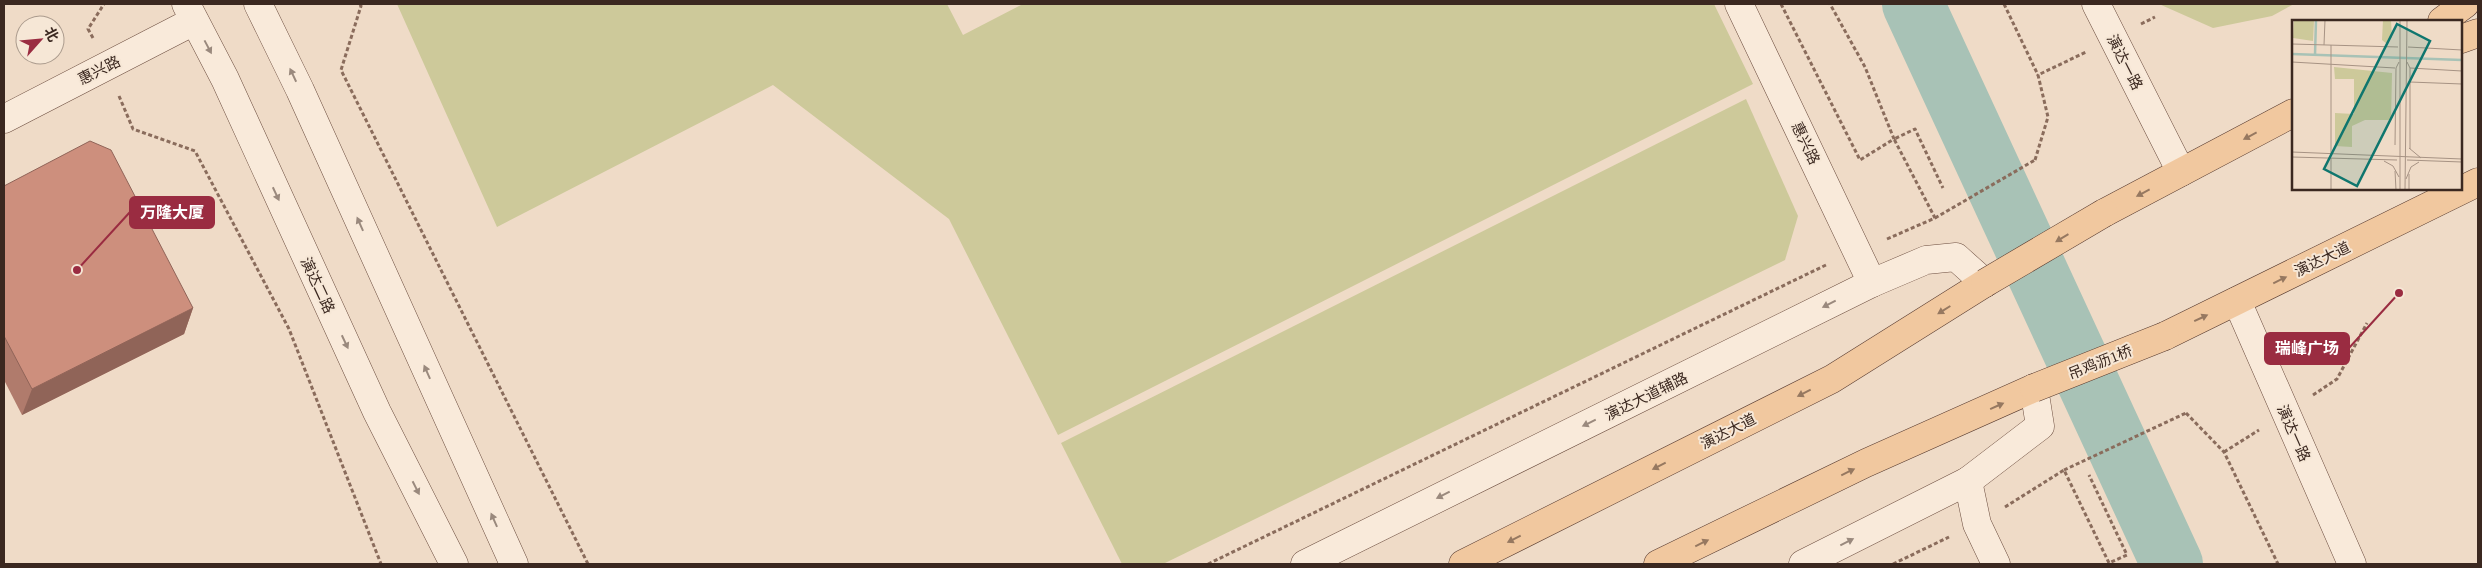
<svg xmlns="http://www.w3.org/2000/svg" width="2482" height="568" font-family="'Source Serif 4','Noto Sans SC',serif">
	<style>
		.green { fill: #cdc99a }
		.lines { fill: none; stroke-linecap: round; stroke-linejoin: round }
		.river { stroke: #a8c2b6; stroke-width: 62 }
		.secondary-casing { stroke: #6c4d3f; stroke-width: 29 }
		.primary-casing { stroke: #583b30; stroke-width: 29 }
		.path { stroke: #8a6c5c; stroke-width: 3; stroke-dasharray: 4 2.5; stroke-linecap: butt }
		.secondary { stroke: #f9eada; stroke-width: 28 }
		.primary { stroke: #f1c89f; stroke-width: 28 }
		.primary-bridge-casing { stroke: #583b30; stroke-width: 29; stroke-linecap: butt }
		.path-bridge { stroke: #8a6c5c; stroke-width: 3; stroke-dasharray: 4 2.5; stroke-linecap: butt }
		.primary-bridge { stroke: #f1c89f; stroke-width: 28 }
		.wall { fill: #b07b6c }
		.shaded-wall { fill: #906458 }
		.building { fill: #cd8f7d; stroke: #906458 }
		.oneway { fill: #9a897d }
		.oneway2 { fill: #967860 }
		.labels { text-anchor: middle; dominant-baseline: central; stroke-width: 4; stroke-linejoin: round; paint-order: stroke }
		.street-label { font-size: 15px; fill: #3b2820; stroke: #f6e7d6 }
		.inset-river { fill: none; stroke: #a8c2b6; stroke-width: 2.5 }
		.inset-road { fill: none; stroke: #a79384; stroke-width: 1 }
		.view { fill: #0f766e; fill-opacity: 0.15; stroke: #0f766e; stroke-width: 2.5 }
		.inset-edge { fill: none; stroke: #3b2820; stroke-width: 2.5 }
		.leader { fill: none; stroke: #9a2c41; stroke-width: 2 }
		.callout-dot { fill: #9a2c41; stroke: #f6e7d6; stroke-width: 2 }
		.callout { fill: #9a2c41; stroke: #9a2c41; stroke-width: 2 }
		.callout-label { font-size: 16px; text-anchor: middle; font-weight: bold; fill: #fff }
	</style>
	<rect width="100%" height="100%" fill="#efdbc7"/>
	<g class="green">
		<polygon points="397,4 947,4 963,35 1023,4 1714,4 1753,84 1058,435 949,219 773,85 497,227"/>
		<polygon points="2159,4 2294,4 2272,16 2213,28"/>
		<polygon points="1746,99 1798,216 1785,260 1163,564 1122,564 1061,443"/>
	</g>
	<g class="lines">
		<polyline class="river" points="1913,4 2172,564"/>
		<defs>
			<g id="secondary">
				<polyline points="186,4 225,79 377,412 454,564"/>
				<polyline points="258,4 300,90 514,564"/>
				<polyline points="1739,4 1872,283"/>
				<polyline points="2096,4 2181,172"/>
				<polyline points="4,119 194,21"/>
				<polyline points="2237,301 2352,564"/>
				<polyline points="1968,481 1977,524 1996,564"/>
				<polyline points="1305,564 1872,283 1926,260 1956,257 1985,283"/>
				<polyline points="1803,564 1968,481 2040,426 2034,388"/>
			</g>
			<g id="primary">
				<polyline points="2442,21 2465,4"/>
				<polyline points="2461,39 2478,33"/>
				<polyline points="2104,213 2293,113"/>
				<polyline points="2165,336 2478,182"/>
				<polyline points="1463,564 1832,379 1985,283"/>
				<polyline points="1658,564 1866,463 2034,388"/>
			</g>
		</defs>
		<use href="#secondary" class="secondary-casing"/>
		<use href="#primary" class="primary-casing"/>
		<g class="path">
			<polyline points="360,4 361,6 341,70 588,564"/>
			<polyline points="1781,4 1860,160 1894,139 1865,67 1830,4"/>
			<polyline points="2004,4 2038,75"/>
			<polyline points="2141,24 2155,17"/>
			<polyline points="93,38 88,29 104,4"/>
			<polyline points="119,96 133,129 195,151 289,329 381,564"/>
			<polyline points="2035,160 2048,117 2038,75 2086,52"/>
			<polyline points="1887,239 1935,218 1894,139 1915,129 1943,188"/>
			<polyline points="2313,395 2337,379 2367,323"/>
			<polyline points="2186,413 2224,452 2278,564"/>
			<polyline points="2224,452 2259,430"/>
			<polyline points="2005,507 2064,470 2109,563 2127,555 2089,475"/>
			<polyline points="1208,564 1828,264"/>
			<polyline points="1893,564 1949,537"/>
		</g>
		<use href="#secondary" class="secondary"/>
		<use href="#primary" class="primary"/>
		<defs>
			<g id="primary-bridge">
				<polyline points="1985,283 2104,213"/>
				<polyline points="2034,388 2165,336"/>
			</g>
		</defs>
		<use href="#primary-bridge" class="primary-bridge-casing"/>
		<g class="path-bridge">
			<polyline points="1935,218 2035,160"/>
			<polyline points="2064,470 2186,413"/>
		</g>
		<use href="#primary-bridge" class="primary-bridge"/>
	</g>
	<polygon class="wall" points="4,186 193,308 184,334 22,415 4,380"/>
	<polygon class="shaded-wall" points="193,308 184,334 22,415 32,389"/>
	<polygon class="building" points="90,141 111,150 193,308 32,389 4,336 4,186"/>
	<defs><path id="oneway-solid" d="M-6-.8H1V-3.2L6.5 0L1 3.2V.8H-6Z" transform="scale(1.25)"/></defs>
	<g class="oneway">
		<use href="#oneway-solid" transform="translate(208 47) rotate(62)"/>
		<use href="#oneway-solid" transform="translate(293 75) rotate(-115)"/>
		<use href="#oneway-solid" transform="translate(276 194) rotate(65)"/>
		<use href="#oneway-solid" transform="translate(360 224) rotate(-114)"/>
		<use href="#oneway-solid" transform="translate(1829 304) rotate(153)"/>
		<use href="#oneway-solid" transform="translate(345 342) rotate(65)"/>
		<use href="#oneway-solid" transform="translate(427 372) rotate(-114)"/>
		<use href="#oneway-solid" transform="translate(1589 423) rotate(154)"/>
		<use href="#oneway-solid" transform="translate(416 488) rotate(63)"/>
		<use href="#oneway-solid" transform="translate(1443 495) rotate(153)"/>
		<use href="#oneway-solid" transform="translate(494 520) rotate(-114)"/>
		<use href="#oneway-solid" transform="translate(1847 542) rotate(-27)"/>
	</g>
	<g class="oneway2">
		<use href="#oneway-solid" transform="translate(2250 136) rotate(152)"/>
		<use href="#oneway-solid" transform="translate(2143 193) rotate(152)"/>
		<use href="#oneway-solid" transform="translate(2062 238) rotate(149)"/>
		<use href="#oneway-solid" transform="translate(2280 280) rotate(-26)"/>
		<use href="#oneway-solid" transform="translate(1944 310) rotate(148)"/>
		<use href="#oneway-solid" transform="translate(2201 318) rotate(-25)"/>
		<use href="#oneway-solid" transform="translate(1804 393) rotate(153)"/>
		<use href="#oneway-solid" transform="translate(1997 406) rotate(-24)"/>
		<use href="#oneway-solid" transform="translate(1659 466) rotate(153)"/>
		<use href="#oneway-solid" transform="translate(1848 472) rotate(-26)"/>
		<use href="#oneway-solid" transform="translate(1514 539) rotate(153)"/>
		<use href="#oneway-solid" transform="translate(1702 543) rotate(-26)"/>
	</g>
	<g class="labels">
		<g class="street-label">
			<text transform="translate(2125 62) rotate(63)">演达一路</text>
			<text transform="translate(99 70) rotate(-27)">惠兴路</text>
			<text transform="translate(1806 143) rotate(64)">惠兴路</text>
			<text transform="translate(2322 259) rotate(-26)">演达大道</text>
			<text transform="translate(318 285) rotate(65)">演达二路</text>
			<text transform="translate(2100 362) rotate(-22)">吊鸡沥1桥</text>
			<text transform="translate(1646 396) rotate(-26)">演达大道辅路</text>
			<text transform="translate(1728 431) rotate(-27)">演达大道</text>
			<text transform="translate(2294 433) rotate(66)">演达一路</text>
		</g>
	</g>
	<g transform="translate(2292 20)">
		<rect width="170" height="170" fill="#efdbc7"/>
		<path d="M2 0H22L21 21 1 18ZM91 0H99L100 17 95 24 90 20ZM42 47 100 53 99 100H73L60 106V127L43 126V93L62 94V59H43Z" fill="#cdc99a"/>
		<path class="inset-river" d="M0 34 170 40M23 35 24 0"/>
		<path class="inset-road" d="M0 24 106 27M32 25 33 0M116 27 170 30M0 42 103 48M115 42 118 48V129M118 48 170 51M118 62 170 64M103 125 104 48 107 42M117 128 129 138M0 132 170 139M39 134V25M0 137 105 140M39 138V170M115 140 170 142M92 141 101 146 107 157M103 151 104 170M114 159 119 147 127 142M108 170V0M113 170 115 0M117 170V154"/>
		<path class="view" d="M105 4 138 21 65 166 32 149Z"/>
		<rect width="170" height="170" class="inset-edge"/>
	</g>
	<path class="leader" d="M77 270L130 212M2399 293L2349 348"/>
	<g class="callout-dot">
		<circle cx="77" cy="270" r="5"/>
		<circle cx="2399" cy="293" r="5"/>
	</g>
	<g class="callout">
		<rect x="130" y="197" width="84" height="31" rx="5"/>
		<rect x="2265" y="333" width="84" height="31" rx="5"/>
	</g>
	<g class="callout-label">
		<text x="172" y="218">万隆大厦</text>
		<text x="2307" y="354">瑞峰广场</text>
	</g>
	<rect width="2482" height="568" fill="none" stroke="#3b2820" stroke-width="10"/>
	<g transform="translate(40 40) rotate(63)"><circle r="24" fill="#f6e7d6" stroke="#ab9b8d"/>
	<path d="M0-4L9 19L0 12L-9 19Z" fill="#9a2c41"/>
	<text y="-8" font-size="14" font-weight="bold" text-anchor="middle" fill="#3b2820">北</text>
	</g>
</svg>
